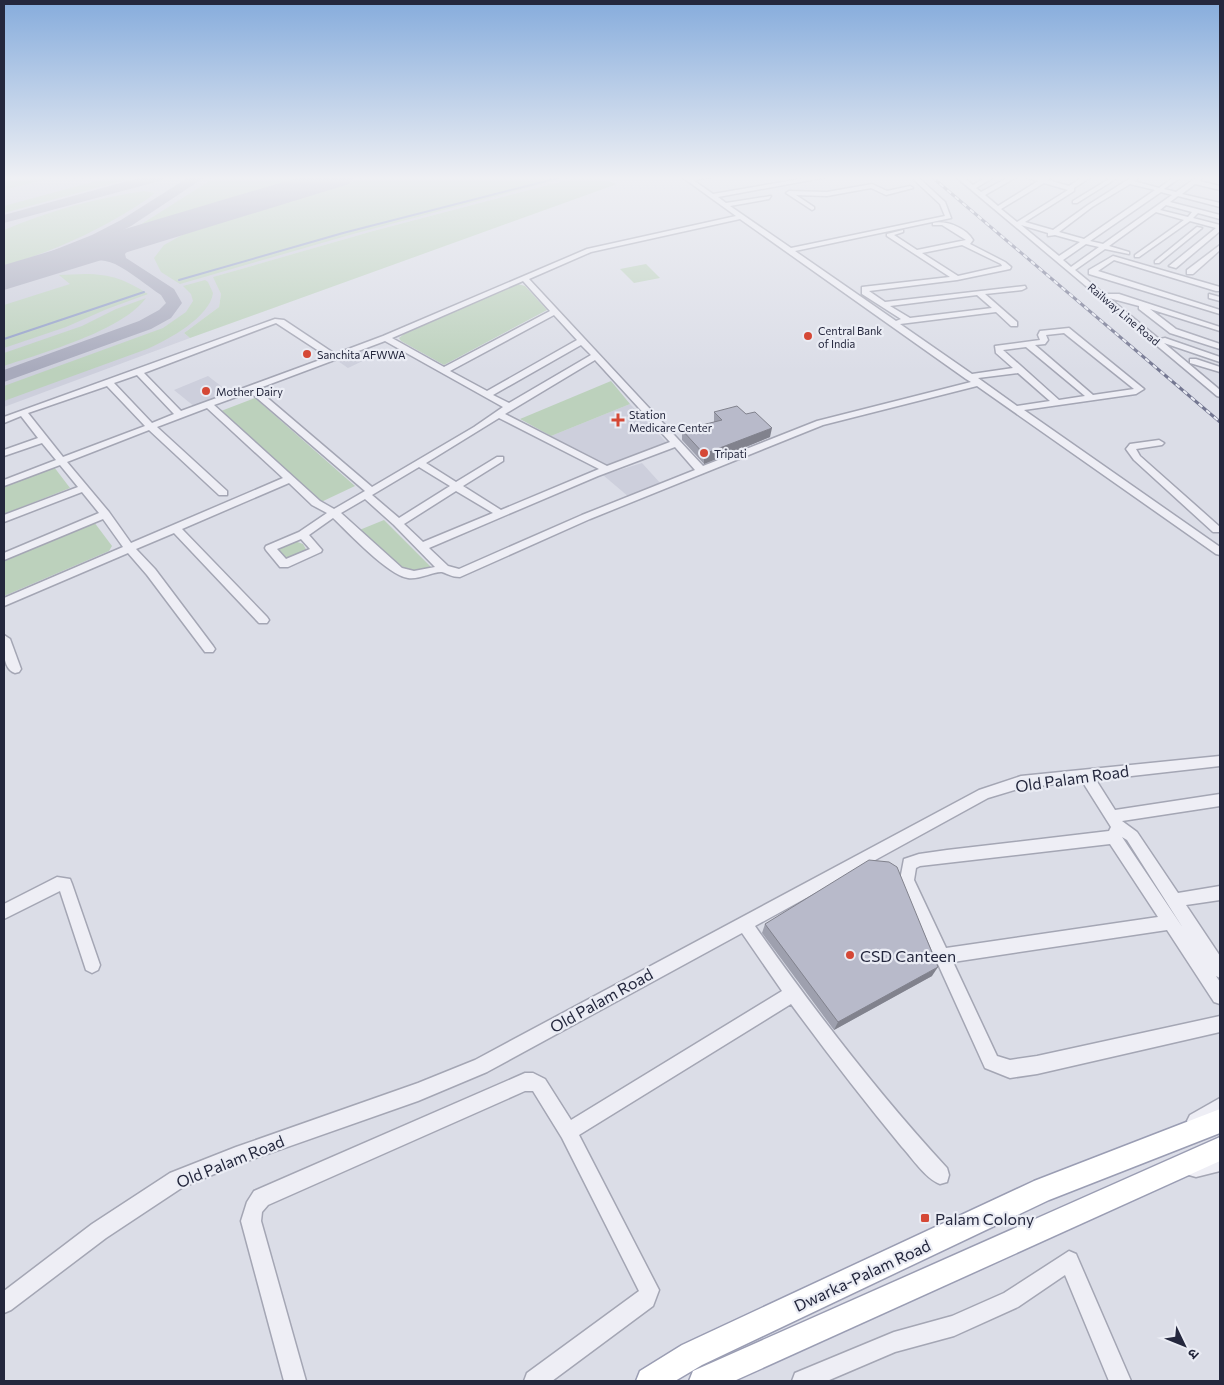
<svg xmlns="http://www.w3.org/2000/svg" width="1224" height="1385" font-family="Commissioner,'Noto Sans Devanagari',sans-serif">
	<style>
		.built { fill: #cdcfdc }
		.green { fill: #bcd1bc }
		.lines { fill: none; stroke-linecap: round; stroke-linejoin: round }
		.stream { stroke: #939fc9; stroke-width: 2 }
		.taxiway { fill: #a8aabc; fill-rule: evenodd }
		.runway { fill: #a8aabc; fill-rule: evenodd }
		.minor-casing { stroke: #a4a6b4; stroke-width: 3 }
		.major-casing { stroke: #9a9db3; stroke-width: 3 }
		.minor { fill: #eeeef5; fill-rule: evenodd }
		.major { fill: #fff; fill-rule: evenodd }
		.rail-casing { stroke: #747791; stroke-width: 3 }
		.rail { stroke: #eaecf4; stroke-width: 2; stroke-dasharray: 5; stroke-linecap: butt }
		.wall { fill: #9ea0ae }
		.shaded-wall { fill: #81828d }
		.building { fill: #b8baca; stroke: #81828d }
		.poi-dot { fill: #d54836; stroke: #eaecf4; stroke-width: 2 }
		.labels { text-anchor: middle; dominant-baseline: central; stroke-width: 4.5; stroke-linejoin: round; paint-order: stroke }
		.far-street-label { font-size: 11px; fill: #24273d; stroke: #eaecf4 }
		.far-poi-label { font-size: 11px; fill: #24273d; stroke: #eaecf4; text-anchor: start }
		.near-street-label { font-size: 16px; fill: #24273d; stroke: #eaecf4 }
		.near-poi-label { font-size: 16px; fill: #24273d; stroke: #eaecf4; text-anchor: start }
	</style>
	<rect width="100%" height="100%" fill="#dbdde7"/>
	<g class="built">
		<polygon points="4,177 579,177 373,231 214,277 221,294 219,307 184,333 190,338 4,407"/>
		<polygon points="358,350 371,357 348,368 335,359"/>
		<polygon points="208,376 230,393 195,407 174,390"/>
		<polygon points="630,404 667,443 608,467 551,436"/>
		<polygon points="642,463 661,484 629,497 603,475"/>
	</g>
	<g class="green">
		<polygon points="24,177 54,177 4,190 4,182"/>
		<polygon points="111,177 136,177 4,213 4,206"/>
		<polygon points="215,177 304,177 140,225 211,180"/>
		<polygon points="369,177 568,177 353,234 180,284 161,272 154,258 164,245 184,234"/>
		<polygon points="579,177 595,177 617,184 190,338 184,333 219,307 221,294 213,277 373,231"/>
		<path d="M144 191 154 193C148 200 139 204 132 209 92 234 48 253 4 266V230C48 211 96 198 144 191Z"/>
		<polygon points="646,264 660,278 634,283 620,269"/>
		<path d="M85 274C111 274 126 280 148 294L107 309 66 327 4 348V305L70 284 59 275Z"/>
		<path d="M205 280 208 282 213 293C210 317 168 340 147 349L4 401V386L163 328 186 312 193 301 191 294 183 286Z"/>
		<polygon points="518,284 525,286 547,310 444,365 401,341 399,338 404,334"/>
		<path d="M146 298C122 331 42 353 4 366V353L82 326 116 309Z"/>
		<polygon points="611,381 630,404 551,436 520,419"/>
		<polygon points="255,398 355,486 319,503 221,411"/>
		<polygon points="54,467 70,488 4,514 4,485"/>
		<polygon points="384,520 432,568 401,572 357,531"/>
		<polygon points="94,522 112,546 109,551 4,596 4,560"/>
		<polygon points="292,540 303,544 307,551 284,563 274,550"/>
	</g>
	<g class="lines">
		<g class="stream">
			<polyline points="179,280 343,233 562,177"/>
			<polyline points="4,339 144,292"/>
		</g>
		<g class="taxiway">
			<polygon points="142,177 164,177 163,180 4,223 4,215"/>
			<path d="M189 177H205L131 226 102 241 69 255 84 251 109 253C117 241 144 226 158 230L160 233 158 236 131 247 125 254 126 258 174 289 182 303 171 318 151 329 4 382V370L139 321 159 310 166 303 161 295C146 285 131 272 115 264 94 254 66 265 45 270L39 267 4 281V270L92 235 121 220Z"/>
		</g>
		<polygon class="runway" points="300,177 353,177 349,184 4,290 4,265"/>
		<defs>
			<g id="minor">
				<path d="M682 177H711L693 180 713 194 812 177H827L718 197 726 203 771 196 769 199 730 206 791 248 945 216 940 204 911 177H918L945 202 951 218 795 251 896 321 901 319 862 294V287L950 277 887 236V234L903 230V232L894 235 917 250 966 240 942 225H933V223C946 220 966 228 973 240L970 244 1005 262 1011 267 1010 269 957 280 869 291 885 302 1025 286 1026 288 1022 290 985 294 1017 322V326H1011L996 312 900 324 972 374 1013 368 996 353 995 346 1040 340 1038 335 1040 331 1069 328 1144 389 1136 394 1024 410 1220 547V555L1216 554 977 386 823 425 590 519 460 577C451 577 449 574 442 572 434 571 419 580 408 578 388 575 349 533 333 518L309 535 322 550 321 552 288 567H280L266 550 265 548 266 546 299 532 327 513 312 505 289 483 182 529 267 617 269 620 267 623H259L174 533 136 549 155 569 213 646 215 649 213 652H205L147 575 128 553 4 606V598L123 547 103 519 4 560V553L99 513 82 492 4 522V515L78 487 60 465 4 486V480L56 460 42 443 4 456V450L38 438 21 416 4 423V417L275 319 284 320 335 354 383 336 587 249 736 216ZM740 219 966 379 971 382 817 421 703 466 529 279 591 252ZM962 245 1001 264 1002 266 958 276 922 253ZM523 281 550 311 444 367 392 338ZM977 295 992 308 910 318 890 306ZM554 315 577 340 487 391 450 371ZM276 323 328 357 181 411 144 373ZM1064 333 1134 389 1093 395 1035 345 1045 344 1048 340 1046 335ZM385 341 503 407 474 427 372 487 257 389ZM581 345 591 355 509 403 493 395ZM1026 347 1085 396 1059 400 1003 350ZM595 360 670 442 607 466 505 414ZM1018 373 1050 401 1017 406 978 378ZM137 375 174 414 152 423 114 383ZM107 386 145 426 63 457 28 413ZM250 392 365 491 334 509 320 501 214 405ZM207 408 283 478 131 543 109 512 67 462 149 430 219 495H227V491L157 427ZM499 418 599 469 501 510 463 486 503 461V457H497L456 482 426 463ZM675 447 695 470 582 515 459 569 448 566 429 548 598 476ZM419 467 450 486 399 518 372 495ZM456 491 493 513 423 542 404 524ZM365 499 394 525 435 567 414 571 402 568 341 513ZM301 539 310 549 286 559 277 549Z"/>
				<path d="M956 177H963L973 185 986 177H994L976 188 981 192 1009 177H1017L985 195 998 206 1038 181 1026 177H1052L1048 180 1069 186 1083 177H1091L1074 188V191L1025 222 1053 230 1088 205 1132 177H1140L1134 181 1159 188 1174 177H1181L1164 189 1176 192 1197 177H1204L1199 181 1220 186V190L1195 184 1182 194 1220 203V207L1178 196 1170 202 1220 215V219L1198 213 1193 218 1220 225V231L1176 268 1169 266 1216 228 1190 221 1139 257H1135V255L1184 220 1156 212 1109 246 1129 252V254L1105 249 1075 270 1104 294H1119L1220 327V331L1150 309 1176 329 1220 344V349L1170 333 1139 309V306L1109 298 1159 339 1165 338 1220 357V362L1164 343 1220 390V397L1217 396ZM1044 183 1068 190 1017 222 1001 209ZM1130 184 1155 190 1084 239 1059 232 1092 207ZM1161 192 1172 195 1103 244 1090 241ZM1166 205 1192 212 1188 217 1160 210ZM1021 225 1048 233V236L1055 235 1080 242 1059 256ZM1086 244 1099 247 1071 267 1063 260Z"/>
				<polygon points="1107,177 1117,178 1077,203 1073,203 1073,201 1109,179"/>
				<polygon points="872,184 887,191 910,186 913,188 886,195 871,188 827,196 796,195 814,207 814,209 812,210 786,193 789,191 827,192"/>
				<polygon points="1197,227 1202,228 1159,263 1155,263 1155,261"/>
				<polygon points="1220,245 1220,250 1193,274 1187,274 1187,270"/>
				<polygon points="1113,256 1220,287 1220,291 1216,291 1114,260 1098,271 1220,310 1220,314 1089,274 1089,270"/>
				<polygon points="1209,294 1220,297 1220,301 1209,298"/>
				<polygon points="1190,359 1196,359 1220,367 1220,372 1190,363"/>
				<polygon points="1159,440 1164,443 1162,445 1136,449 1140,456 1220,527 1220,532 1213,532 1134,460 1126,449 1130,444"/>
				<path d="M4 635 10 639 21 669 19 672 15 673C2 669 3 646 4 635Z"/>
				<path d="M1220 756V766L1096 780 1115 810 1220 794V806L1122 821 1137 832 1178 893 1220 886V900L1186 905 1220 956V978L1216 976 1220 982V1004L1214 1002 1167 930 953 962 997 1056 1010 1060 1037 1056 1220 1016V1032L1037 1074 1010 1078 985 1068 900 880 904 859 919 854 947 850 1109 831 1111 827 1082 781 1021 788 988 798 755 926C814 1010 877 1092 947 1168L949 1175 947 1182 940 1184C925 1178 913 1159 902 1147 864 1101 827 1053 791 1004L579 1135 659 1290 653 1306 552 1381H524L527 1373 639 1291 562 1138 533 1091H525L268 1205 262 1212 261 1221 306 1381H284L241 1221 247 1202 254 1191 525 1073H533L545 1079 571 1120 782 991 742 933 487 1072 418 1101 236 1165 183 1187 106 1238 11 1310 4 1313V1291L92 1224 170 1173 236 1147 418 1083 475 1060 979 790 1021 776ZM1122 837 1127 840 1183 928ZM1110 844 1158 917 946 948 914 880 916 868 920 866Z"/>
				<polygon points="57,877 70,879 72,884 100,965 98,970 92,973 86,970 60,891 4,919 4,904"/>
				<polygon points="1220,1098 1220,1117 1196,1130 1190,1127 1187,1121 1190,1115"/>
				<polygon points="1220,1153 1220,1171 1196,1177 1189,1175 1187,1168 1189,1161"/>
				<polygon points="1069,1251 1076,1254 1131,1381 1109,1381 1065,1275 1018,1307 954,1336 895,1352 827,1381 792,1381 795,1373 894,1332 952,1316 1004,1293"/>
			</g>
			<g id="major">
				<polygon points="1220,1109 1220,1133 1049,1200 702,1365 675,1381 636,1381 640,1371 682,1345 1034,1181"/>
				<polygon points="1220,1137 1220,1161 734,1381 689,1381 693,1371"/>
			</g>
		</defs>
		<use href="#minor" class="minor-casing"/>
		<use href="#major" class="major-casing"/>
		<use href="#minor" class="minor"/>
		<use href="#major" class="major"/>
		<defs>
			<polyline id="rail" points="932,177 1220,422"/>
		</defs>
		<use href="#rail" class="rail-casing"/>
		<use href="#rail" class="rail"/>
	</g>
	<g class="wall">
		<polygon points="714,412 770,437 704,464 682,440 682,430 714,423"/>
		<polygon points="765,924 932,976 834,1030 762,933"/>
	</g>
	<g class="shaded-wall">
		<polygon points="772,428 770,437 704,464 704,454"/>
		<polygon points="938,967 932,976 834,1030 838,1022"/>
	</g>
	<g class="building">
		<polygon points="737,406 746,414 755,412 772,428 704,454 682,430 722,420 714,412"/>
		<polygon points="869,860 889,862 897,867 938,967 838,1022 765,924"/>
	</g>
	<linearGradient id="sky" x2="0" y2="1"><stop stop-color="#86acdc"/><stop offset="0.48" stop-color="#eff0f4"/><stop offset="1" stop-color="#eff0f4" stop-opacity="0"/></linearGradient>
	<rect width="1224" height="371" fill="url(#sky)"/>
	<g class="poi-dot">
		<circle cx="808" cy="336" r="5"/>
		<circle cx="307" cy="354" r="5"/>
		<circle cx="206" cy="391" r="5"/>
		<path d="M615.5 412.5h5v5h5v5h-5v5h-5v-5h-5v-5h5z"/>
		<circle cx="704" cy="453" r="5"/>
		<circle cx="850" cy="955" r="5"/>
		<rect x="920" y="1213" width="10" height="10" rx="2.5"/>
	</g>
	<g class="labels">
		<g class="far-street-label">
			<text transform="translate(1124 314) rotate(40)">Railway Line Road</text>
		</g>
		<g class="far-poi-label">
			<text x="818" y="330">Central Bank<tspan x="818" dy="13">of India</tspan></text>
			<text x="317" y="354">Sanchita AFWWA</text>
			<text x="216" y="391">Mother Dairy</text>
			<text x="629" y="414">Station<tspan x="629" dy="13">Medicare Center</tspan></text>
			<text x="714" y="453">Tripati</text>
		</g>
		<g class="near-street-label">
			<text transform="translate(1072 778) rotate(-8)">Old Palam Road</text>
			<text transform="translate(601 1000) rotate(-29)">Old Palam Road</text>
			<text transform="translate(230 1161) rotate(-22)">Old Palam Road</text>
			<text transform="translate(862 1275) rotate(-25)">Dwarka-Palam Road</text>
		</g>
		<g class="near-poi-label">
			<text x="860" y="955">CSD Canteen</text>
			<text x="935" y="1218">Palam Colony</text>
		</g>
	</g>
	<rect width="1224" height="1385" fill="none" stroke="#24273d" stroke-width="10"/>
	<g transform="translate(1184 1345) rotate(133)" stroke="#eaecf4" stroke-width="4" paint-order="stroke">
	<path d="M0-4L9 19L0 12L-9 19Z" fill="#24273d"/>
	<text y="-8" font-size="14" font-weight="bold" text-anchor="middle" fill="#24273d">उ</text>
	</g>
</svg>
